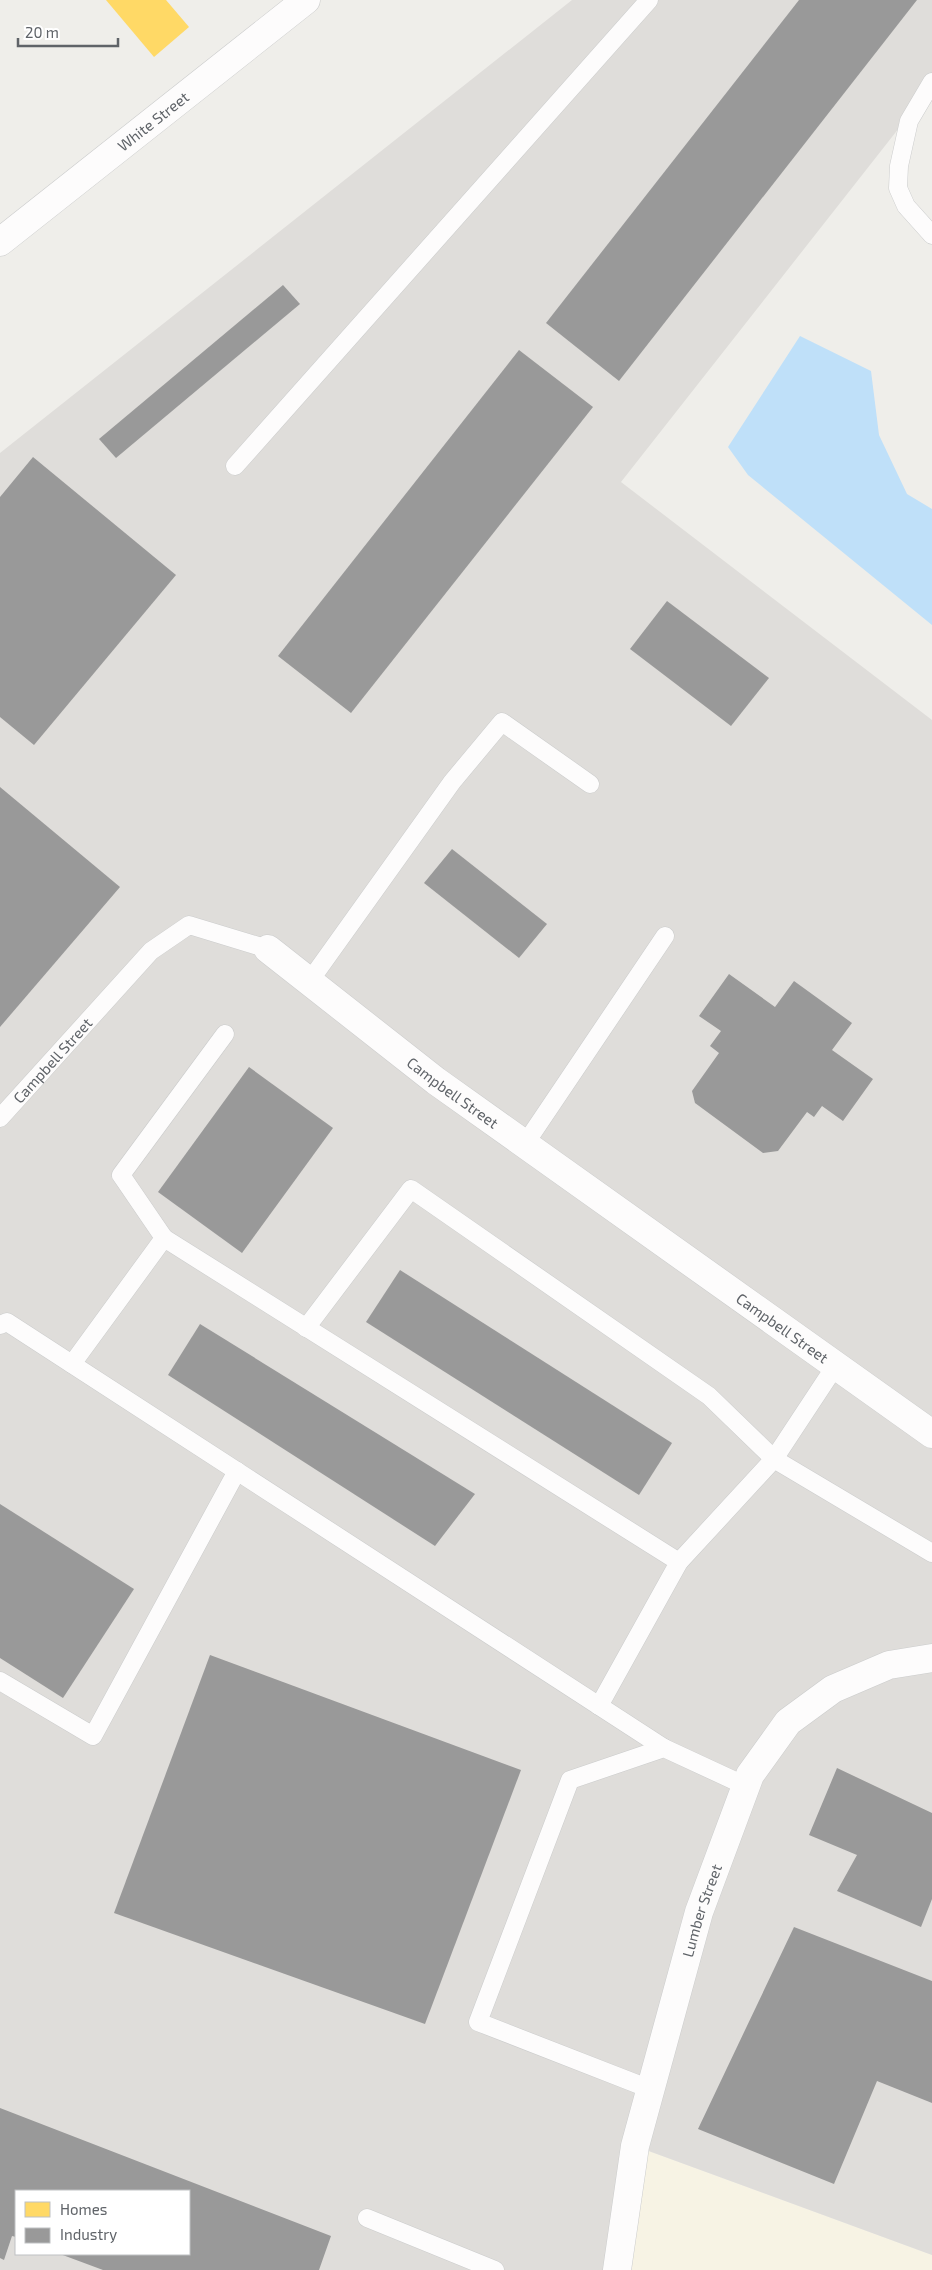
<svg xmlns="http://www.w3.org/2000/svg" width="932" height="2270" font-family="'Exo 2',sans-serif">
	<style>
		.commercial { fill: #f7f3e4 }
		.industrial { fill: #dfddda; fill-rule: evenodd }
		.water { fill: #bfe0f9 }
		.homes { fill: #ffd966 }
		.industry { fill: #999 }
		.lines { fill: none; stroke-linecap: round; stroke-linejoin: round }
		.lane-casing { stroke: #cbcccc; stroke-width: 19 }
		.street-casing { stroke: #cbcccc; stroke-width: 29 }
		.lane { stroke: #fdfcfc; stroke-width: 18 }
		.street { stroke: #fdfcfc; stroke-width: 28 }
		.labels { text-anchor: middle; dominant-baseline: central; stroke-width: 5; stroke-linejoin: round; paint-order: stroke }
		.street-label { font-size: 15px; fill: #5f6368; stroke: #fff }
	</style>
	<rect width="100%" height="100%" fill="#efeeea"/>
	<polygon class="commercial" points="635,2146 932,2255 932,2270 617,2270"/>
	<path class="industrial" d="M572 0H932V86L621 482 932 720V2255L635 2146 617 2270H0V453ZM16 2191H189V2254H16Z"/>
	<polygon class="water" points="800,336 871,371 879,435 907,494 932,509 932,625 748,475 728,447"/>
	<polygon class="homes" points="106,0 166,0 189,27 154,57"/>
	<g class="industry">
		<polygon points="799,0 917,0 619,381 546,323"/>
		<polygon points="283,285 300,304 116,458 99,439"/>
		<polygon points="519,350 593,407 351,713 278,656"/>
		<polygon points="33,457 176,575 34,745 0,717 0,497"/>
		<polygon points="667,601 769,678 731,726 630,649"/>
		<polygon points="0,787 120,887 0,1027"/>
		<polygon points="452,849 547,924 519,958 424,883"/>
		<polygon points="729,974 775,1007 794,981 852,1023 832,1050 873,1079 843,1121 822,1106 814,1117 807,1112 778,1151 763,1153 695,1103 692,1091 719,1053 710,1046 721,1031 699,1016"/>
		<polygon points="249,1067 333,1128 242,1253 158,1192"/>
		<polygon points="400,1270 672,1443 639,1495 366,1322"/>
		<polygon points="200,1324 475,1494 435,1546 168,1375"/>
		<polygon points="0,1504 134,1589 63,1698 0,1658"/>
		<polygon points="210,1655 521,1770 425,2024 114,1913"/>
		<polygon points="837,1768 932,1813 932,1899 921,1927 837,1891 857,1855 809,1835"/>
		<polygon points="794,1927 932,1981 932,2103 877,2081 834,2184 698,2129"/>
		<polygon points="0,2108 331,2236 319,2270 103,2270 60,2254 189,2254 189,2191 16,2191 16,2237 12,2236 4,2260 0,2258"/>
	</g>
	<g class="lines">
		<defs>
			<g id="lane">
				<polyline points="932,82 909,121 899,166 898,188 906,206 932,235"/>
				<polyline points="235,466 649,0"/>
				<polyline points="309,982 452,782 502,722 590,784"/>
				<path id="s1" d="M0 1118 151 951 189 925 268 949"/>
				<polyline points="525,1144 665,936"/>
				<polyline points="164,1238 121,1175 225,1034"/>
				<polyline points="0,1325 7,1322 664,1748"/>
				<polyline points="306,1328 411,1189 709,1396 774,1459 836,1365"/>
				<polyline points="72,1364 164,1238 679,1562 599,1706"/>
				<polyline points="679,1562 774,1459 932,1553"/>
				<polyline points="0,1681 93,1736 237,1471"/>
				<polyline points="650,2089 478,2022 570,1780 664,1748 746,1786"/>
				<polyline points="367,2218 495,2270"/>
			</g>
			<g id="street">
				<path id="s2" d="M0 242 306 0"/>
				<path id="s3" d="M268 949 436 1081 932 1434"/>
				<path id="s4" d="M617 2270 635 2146 699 1912 750 1775 788 1722 833 1689 889 1665 932 1658"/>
			</g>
		</defs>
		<use href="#lane" class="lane-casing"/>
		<use href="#street" class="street-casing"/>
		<use href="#lane" class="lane"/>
		<use href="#street" class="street"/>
	</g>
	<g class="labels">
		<g class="street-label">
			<text stroke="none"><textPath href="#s2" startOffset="195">White Street</textPath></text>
			<text stroke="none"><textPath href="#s1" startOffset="78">Campbell Street</textPath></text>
			<text stroke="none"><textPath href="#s3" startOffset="234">Campbell Street</textPath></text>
			<text stroke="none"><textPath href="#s3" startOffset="639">Campbell Street</textPath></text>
			<text stroke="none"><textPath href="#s4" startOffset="370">Lumber Street</textPath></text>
		</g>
	</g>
	<rect x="15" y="2190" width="175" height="65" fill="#ffffff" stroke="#bfc1c3"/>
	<rect x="25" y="2202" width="25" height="15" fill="#ffd966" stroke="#bfc1c3"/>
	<text x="60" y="2215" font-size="15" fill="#5f6368">Homes</text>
	<rect x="25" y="2228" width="25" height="15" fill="#999999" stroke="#bfc1c3"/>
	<text x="60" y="2240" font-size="15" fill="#5f6368">Industry</text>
	<path d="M18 38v8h100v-8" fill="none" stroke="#5f6368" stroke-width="2.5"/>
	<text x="25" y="38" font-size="15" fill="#5f6368" stroke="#ffffff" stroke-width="4" paint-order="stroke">20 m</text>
</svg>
